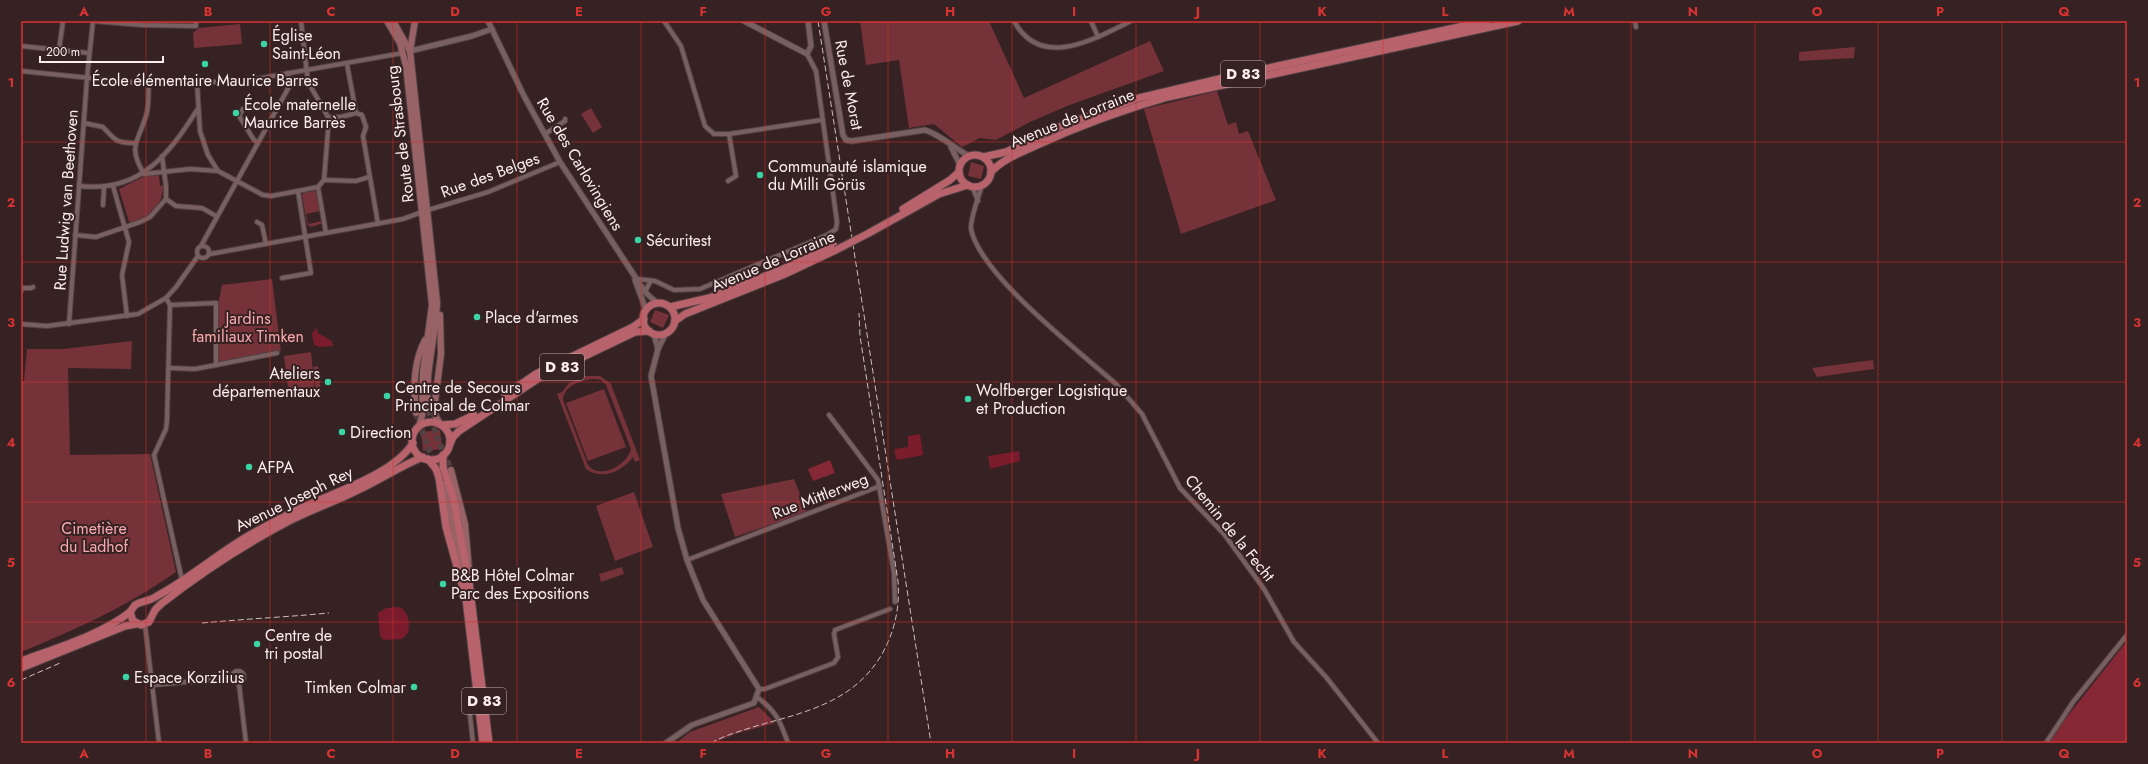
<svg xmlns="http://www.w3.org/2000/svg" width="2148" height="764" font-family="Jost,sans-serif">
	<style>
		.green { fill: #753239; fill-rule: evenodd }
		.forest { fill: #852735 }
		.water { fill: #7a1c2c }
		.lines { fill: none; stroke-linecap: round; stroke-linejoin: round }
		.secondary-tunnel { stroke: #544041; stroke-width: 6; stroke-dasharray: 6 3; stroke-linecap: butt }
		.minor-casing { stroke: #524143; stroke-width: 6 }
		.tertiary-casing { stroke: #524143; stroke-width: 7 }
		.secondary-casing { stroke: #524143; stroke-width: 8 }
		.primary-casing { stroke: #524143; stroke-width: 9 }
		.minor { stroke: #786061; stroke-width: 4 }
		.tertiary { stroke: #786061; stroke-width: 5 }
		.secondary { stroke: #986266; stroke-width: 6 }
		.primary { stroke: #b8636b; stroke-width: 7 }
		.rail { stroke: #cdbdbe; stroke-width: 1; stroke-dasharray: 6 3; stroke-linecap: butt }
		.primary-bridge-casing { stroke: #524143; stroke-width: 9; stroke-linecap: butt }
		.primary-bridge { stroke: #b8636b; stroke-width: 7 }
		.grid { fill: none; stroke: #d83232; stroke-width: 1; stroke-opacity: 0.55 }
		.poi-dot { fill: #3ad4a5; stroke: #362223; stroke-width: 1.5 }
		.labels { text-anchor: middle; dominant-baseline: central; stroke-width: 4; stroke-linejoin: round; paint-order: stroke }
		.shield { fill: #362223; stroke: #c0afb0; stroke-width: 1 }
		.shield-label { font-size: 15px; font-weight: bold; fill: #fbeced }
		.poi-label { font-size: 16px; fill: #fbeced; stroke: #362223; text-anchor: start }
		.street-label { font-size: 16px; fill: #fbeced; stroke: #362223 }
		.park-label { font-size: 16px; fill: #faaaae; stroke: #362223 }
		.neatline { fill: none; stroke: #d83232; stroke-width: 1.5 }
		.grid-label { font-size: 13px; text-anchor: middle; font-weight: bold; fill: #d83232 }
	</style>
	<rect width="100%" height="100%" fill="#362223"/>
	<g class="green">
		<polygon points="860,21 989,21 1024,98 1150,41 1164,71 1067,106 1030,122 996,140 980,138 962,147 934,124 909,128 899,60 866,65"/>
		<polygon points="240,24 242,44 194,48 193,33 199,28"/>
		<polygon points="1855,47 1854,58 1799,61 1799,52"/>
		<polygon points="1217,91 1228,125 1236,122 1239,134 1248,131 1276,200 1181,234 1144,109"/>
		<polygon points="591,108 602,127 593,133 581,114"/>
		<polygon points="971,162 984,166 981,179 968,176"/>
		<path d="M159 175 160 186 163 185C164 203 149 225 129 222L119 189 143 177Z"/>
		<path d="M314 191 317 192 323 223 311 227 307 224 302 196 303 193ZM320 211 322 221 308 224 306 214Z"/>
		<polygon points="272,279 281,351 218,362 219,300 222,285"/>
		<polygon points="655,310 669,315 663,328 650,322"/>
		<path d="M132 341 131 369 68 368 70 455 150 454 176 572C126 607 77 629 21 652V381H24L27 349H63Z"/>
		<polygon points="311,352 315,392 289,396 284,356"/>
		<polygon points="1873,360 1874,369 1817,377 1812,368"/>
		<polygon points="318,366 321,392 316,393 313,367"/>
		<path d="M585 376H600L611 384 640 460 635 462 633 457C623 471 602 481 586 469L557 394 562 392 569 383ZM595 379 601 380 606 385 631 449C628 464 600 481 588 465L563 400C564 385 582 380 595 379Z"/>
		<polygon points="604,389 626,447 588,461 566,403"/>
		<polygon points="440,430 442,449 423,451 421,432"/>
		<polygon points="794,479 807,512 735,537 721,494"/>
		<polygon points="634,492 653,547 615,561 596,506"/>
		<polygon points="622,567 624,574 601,582 599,574"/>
		<polygon points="759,707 775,723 735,734 714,743 676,743 690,732"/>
	</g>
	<g class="forest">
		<polygon points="830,460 835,473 813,481 808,469"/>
		<polygon points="2127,641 2127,743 2049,743 2051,737"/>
	</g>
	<g class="water">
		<polygon points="317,328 318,333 332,341 333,346 320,347 314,345 312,333"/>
		<polygon points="920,434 923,455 898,460 896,458 894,449 908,447 908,436"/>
		<polygon points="1019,451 1020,461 990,469 988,456"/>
		<path d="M399 607C409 612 410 622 408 633L402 639 384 640 380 636 378 613 386 608Z"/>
	</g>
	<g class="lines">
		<g class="secondary-tunnel">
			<polyline points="428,410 439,442 451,470"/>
			<polyline points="416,413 429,450 438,469"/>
		</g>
		<defs>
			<g id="minor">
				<polyline points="93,21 142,25 196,26 196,21"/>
				<polyline points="301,21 308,82 328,117 328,131 324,180 318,187"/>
				<polyline points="664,21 681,46 705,126 714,134 729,134 821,120"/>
				<path d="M1014 21C1041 71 1096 38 1131 21"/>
				<polyline points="1091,21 1098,37"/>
				<polyline points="1635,21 1636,27"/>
				<polyline points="21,46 89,53"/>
				<polyline points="59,50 63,21"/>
				<polyline points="347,64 356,113 362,115 366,127 363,136 378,224"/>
				<polyline points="21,71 149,84 197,83 250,80 403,53"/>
				<polyline points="197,83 200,131 208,155 218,171 263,195 271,196 298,191"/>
				<path d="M149 84C148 93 149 103 147 112 140 141 126 144 144 174L190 169 218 171"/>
				<polyline points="290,85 308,82"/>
				<polyline points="328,117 341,117 356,113"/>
				<path d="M84 123 103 127C115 140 116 143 135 143"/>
				<polyline points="545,134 565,121 565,119"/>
				<polyline points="258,143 254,140 239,116 243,109 278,107"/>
				<polyline points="162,156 166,186 166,199"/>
				<polyline points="324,180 356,181 369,177"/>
				<polyline points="728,181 736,176 729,134"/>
				<path d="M982 185C979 196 970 219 971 229 980 275 1080 352 1116 384L1142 414 1180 488 1224 534 1264 589 1294 642 1326 677 1378 743"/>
				<path d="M79 186C139 193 168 156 197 110"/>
				<polyline points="113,186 129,242 122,275 127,316"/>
				<polyline points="972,186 978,201"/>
				<polyline points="103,205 104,188"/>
				<polyline points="428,210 488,192 560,162"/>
				<polyline points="257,222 262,225 266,244"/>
				<polyline points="75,235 96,237 140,222 150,217 166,199 176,206 202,208 216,216"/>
				<circle cx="203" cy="252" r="6"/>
				<polyline points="201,246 290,85 288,73"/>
				<polyline points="210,254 403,219 422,212"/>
				<polyline points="282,278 311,273 298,191 318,187 326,233"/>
				<polyline points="638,279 655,281 674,290 700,289 827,235 836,229 837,222 816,71 807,54"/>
				<polyline points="21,291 22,288 31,288 33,287"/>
				<polyline points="645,292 650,282"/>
				<polyline points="166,298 170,305 167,420 166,429 154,455 182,580"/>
				<polyline points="21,324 47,326 138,314 166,298 176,287 198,256"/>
				<polyline points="69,324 87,78 93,21"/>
				<polyline points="216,365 277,353"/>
				<polyline points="169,368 195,369 216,365 216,303 170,305"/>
				<polyline points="829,415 878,480 894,573 895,602"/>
				<polyline points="687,560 880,486"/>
				<polyline points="145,625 159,743"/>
				<circle cx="238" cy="677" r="6"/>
				<polyline points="239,684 246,743"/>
				<polyline points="152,685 232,678"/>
				<polyline points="759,689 765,689 834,663 838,657 834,634 835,630 890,609"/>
				<path d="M757 697C777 712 780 721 788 743"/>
				<polyline points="470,715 473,743"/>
				<polyline points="2046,743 2073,702 2127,635"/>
			</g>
			<g id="tertiary">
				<polyline points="488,21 524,96 560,162 645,292 657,303"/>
				<polyline points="744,21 807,54 811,46 808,21"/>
				<path d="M824 21 843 135 846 140 852 141 925 130C941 135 954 148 969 156"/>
				<polyline points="410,51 472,36 492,29"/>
				<polyline points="951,147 960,165"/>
				<polyline points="635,280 646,310"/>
				<polyline points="654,334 658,349"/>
				<polyline points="666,743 692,725 754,703 759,689 703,600 687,560 678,528 651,376 658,349 666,333"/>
			</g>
			<g id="secondary">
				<polyline points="387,21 400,43 406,66 432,305 423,372 422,416 419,426"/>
				<polyline points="393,21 410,51"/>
				<path d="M415 21 410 51 437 302C436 338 424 374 428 410"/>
				<polyline points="440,315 441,354 434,409 436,417 441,425"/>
				<path d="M416 413C413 389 414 361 425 340"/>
				<polyline points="451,470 465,524 469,570"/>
				<polyline points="444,484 464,583"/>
			</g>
			<g id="primary">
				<circle cx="975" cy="171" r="16"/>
				<polyline points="983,157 1006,152 1059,127 1139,98 1236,75 1487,21"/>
				<path d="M991 172C1003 159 1020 153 1035 146 1079 126 1122 110 1168 97L1518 21"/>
				<polyline points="903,209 950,180 959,172"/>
				<polyline points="869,233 939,194 968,185"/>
				<circle cx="659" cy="319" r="16"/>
				<polyline points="670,307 709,298 783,269 834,246"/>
				<polyline points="675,321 685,314 785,274 836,250"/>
				<polyline points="505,395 536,374 633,327 644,319"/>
				<circle cx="431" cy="441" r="19"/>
				<polyline points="441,425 455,424 474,415"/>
				<path d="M413 443C394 473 341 490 310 504 289 513 268 525 248 536 217 554 189 579 157 596 150 601 142 601 135 605L130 612 133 621 141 625 149 622 155 610 161 604C202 572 245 544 291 520 313 509 336 501 358 490 380 480 400 466 423 457"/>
				<polyline points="450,444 453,437 459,431 539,378 635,332 649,331"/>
				<polyline points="443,455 443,467 453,497 469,582 489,743"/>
				<polyline points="428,459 436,469 439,478 446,527 466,599 483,743"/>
				<path d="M21 661C56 648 101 635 130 612"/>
				<polyline points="21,668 125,626 136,624"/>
			</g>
		</defs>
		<use href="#minor" class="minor-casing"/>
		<use href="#tertiary" class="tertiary-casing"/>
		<use href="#secondary" class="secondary-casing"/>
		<use href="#primary" class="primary-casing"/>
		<use href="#minor" class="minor"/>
		<use href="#tertiary" class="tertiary"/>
		<use href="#secondary" class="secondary"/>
		<use href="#primary" class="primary"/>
		<g class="rail">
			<polyline points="818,21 931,743"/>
			<path d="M202 623C244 619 287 617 329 613"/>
			<polyline points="21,680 60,663"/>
			<path d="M711 743C725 735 741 731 756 726 806 712 854 702 882 654 895 631 900 607 898 581L860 336 859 313"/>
		</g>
		<defs>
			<polyline id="primary-bridge" points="836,250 869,233"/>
		</defs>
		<use href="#primary-bridge" class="primary-bridge-casing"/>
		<use href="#primary-bridge" class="primary-bridge"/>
	</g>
	<path class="grid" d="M146 21V743M270 21V743M393 21V743M517 21V743M641 21V743M765 21V743M888 21V743M1012 21V743M1136 21V743M1260 21V743M1383 21V743M1507 21V743M1631 21V743M1755 21V743M1878 21V743M2002 21V743M21 142H2127M21 262H2127M21 382H2127M21 502H2127M21 622H2127"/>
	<g class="poi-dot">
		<circle cx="264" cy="44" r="4"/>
		<circle cx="205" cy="64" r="4"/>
		<circle cx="236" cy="113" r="4"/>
		<circle cx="760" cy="175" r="4"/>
		<circle cx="638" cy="240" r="4"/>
		<circle cx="477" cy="317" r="4"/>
		<circle cx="328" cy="382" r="4"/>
		<circle cx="387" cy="396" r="4"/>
		<circle cx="968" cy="399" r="4"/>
		<circle cx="342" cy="432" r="4"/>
		<circle cx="249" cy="467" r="4"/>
		<circle cx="443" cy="584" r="4"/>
		<circle cx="257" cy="644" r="4"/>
		<circle cx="126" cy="677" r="4"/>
		<circle cx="414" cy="687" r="4"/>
	</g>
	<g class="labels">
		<g class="shield">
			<rect x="1221" y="61" width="44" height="26" rx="3"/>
			<rect x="540" y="354" width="44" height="26" rx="3"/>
			<rect x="462" y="688" width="44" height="26" rx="3"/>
		</g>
		<g class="shield-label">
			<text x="1243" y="74">D 83</text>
			<text x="562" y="367">D 83</text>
			<text x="484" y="701">D 83</text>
		</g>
		<g class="poi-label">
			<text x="272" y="35">Église<tspan x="272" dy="18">Saint-Léon</tspan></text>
			<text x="205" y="80" text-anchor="middle">École élémentaire Maurice Barres</text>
			<text x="244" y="104">École maternelle<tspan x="244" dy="18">Maurice Barrès</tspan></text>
			<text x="768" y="166">Communauté islamique<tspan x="768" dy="18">du Milli Görüs</tspan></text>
			<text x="646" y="240">Sécuritest</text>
			<text x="485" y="317">Place d'armes</text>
			<text x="320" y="373" text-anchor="end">Ateliers<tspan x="320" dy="18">départementaux</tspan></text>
			<text x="395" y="387">Centre de Secours<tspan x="395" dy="18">Principal de Colmar</tspan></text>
			<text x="976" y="390">Wolfberger Logistique<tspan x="976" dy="18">et Production</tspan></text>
			<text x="350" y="432">Direction</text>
			<text x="257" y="467">AFPA</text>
			<text x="451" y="575">B&amp;B Hôtel Colmar<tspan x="451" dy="18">Parc des Expositions</tspan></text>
			<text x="265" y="635">Centre de<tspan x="265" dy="18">tri postal</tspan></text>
			<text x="134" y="677">Espace Korzilius</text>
			<text x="406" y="687" text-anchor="end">Timken Colmar</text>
		</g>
		<g class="street-label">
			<text transform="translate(849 85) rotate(79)">Rue de Morat</text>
			<text transform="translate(1072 118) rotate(-22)">Avenue de Lorraine</text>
			<text transform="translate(400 134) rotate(-97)">Route de Strasbourg</text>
			<text transform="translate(580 164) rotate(59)">Rue des Carlovingiens</text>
			<text transform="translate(490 175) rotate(-20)">Rue des Belges</text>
			<text transform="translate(66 200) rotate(-86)">Rue Ludwig van Beethoven</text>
			<text transform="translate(773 261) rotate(-23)">Avenue de Lorraine</text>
			<text transform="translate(820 496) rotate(-21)">Rue Mittlerweg</text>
			<text transform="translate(294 499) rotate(-26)">Avenue Joseph Rey</text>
			<text transform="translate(1230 528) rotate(51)">Chemin de la Fecht</text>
		</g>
		<g class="park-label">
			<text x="248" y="318">Jardins<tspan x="248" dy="18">familiaux Timken</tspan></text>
			<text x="94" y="528">Cimetière<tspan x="94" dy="18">du Ladhof</tspan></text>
		</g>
	</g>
	<rect width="2148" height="764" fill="none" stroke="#362223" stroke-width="44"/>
	<path d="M40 56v6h123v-6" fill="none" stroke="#fbeced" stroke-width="2"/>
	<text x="46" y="56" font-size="12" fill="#fbeced" stroke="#362223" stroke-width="3" paint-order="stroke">200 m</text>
	<rect x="22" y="22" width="2104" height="720" class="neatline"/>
	<g class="grid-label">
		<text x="84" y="16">A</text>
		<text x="208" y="16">B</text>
		<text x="331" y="16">C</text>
		<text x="455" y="16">D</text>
		<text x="579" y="16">E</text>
		<text x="703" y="16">F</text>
		<text x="826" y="16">G</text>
		<text x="950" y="16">H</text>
		<text x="1074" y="16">I</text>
		<text x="1198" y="16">J</text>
		<text x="1322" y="16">K</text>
		<text x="1445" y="16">L</text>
		<text x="1569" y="16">M</text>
		<text x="1693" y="16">N</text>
		<text x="1817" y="16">O</text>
		<text x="1940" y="16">P</text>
		<text x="2064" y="16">Q</text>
		<text x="11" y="87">1</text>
		<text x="2137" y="87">1</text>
		<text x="11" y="207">2</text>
		<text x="2137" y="207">2</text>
		<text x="11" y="327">3</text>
		<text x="2137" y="327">3</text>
		<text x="11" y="447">4</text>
		<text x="2137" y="447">4</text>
		<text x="11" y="567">5</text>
		<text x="2137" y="567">5</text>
		<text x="11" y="687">6</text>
		<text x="2137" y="687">6</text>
		<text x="84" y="758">A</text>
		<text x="208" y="758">B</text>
		<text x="331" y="758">C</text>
		<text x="455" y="758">D</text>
		<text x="579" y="758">E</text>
		<text x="703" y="758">F</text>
		<text x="826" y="758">G</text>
		<text x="950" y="758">H</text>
		<text x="1074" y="758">I</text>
		<text x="1198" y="758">J</text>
		<text x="1322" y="758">K</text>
		<text x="1445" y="758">L</text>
		<text x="1569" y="758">M</text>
		<text x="1693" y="758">N</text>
		<text x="1817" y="758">O</text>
		<text x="1940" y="758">P</text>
		<text x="2064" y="758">Q</text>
	</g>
</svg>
